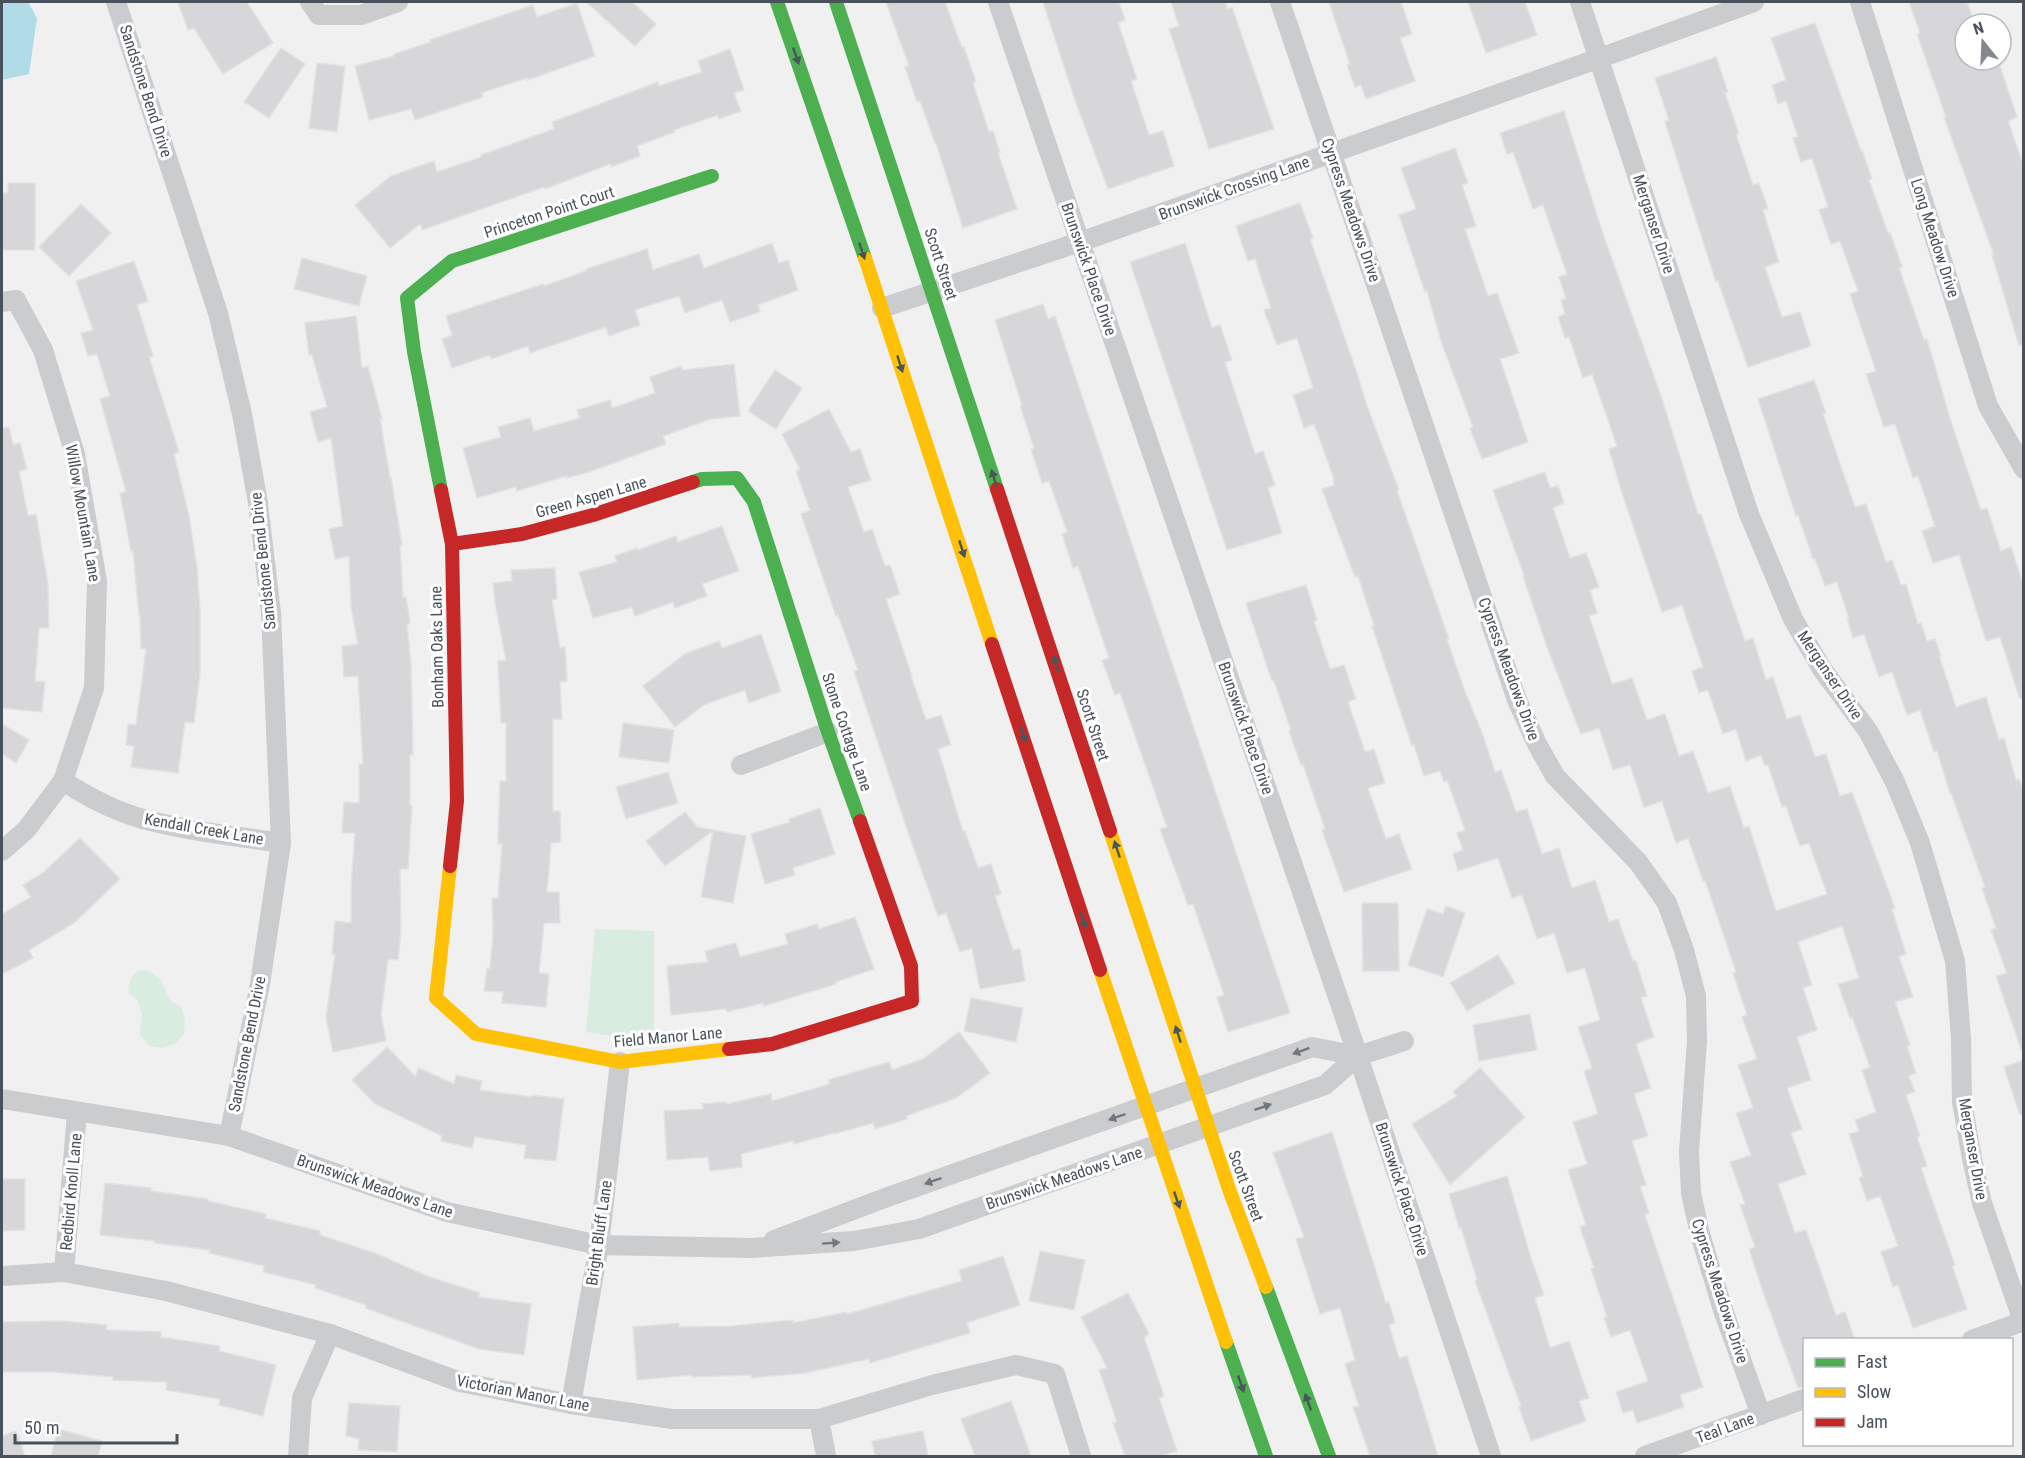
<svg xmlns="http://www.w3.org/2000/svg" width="2025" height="1458" font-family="'Roboto Condensed',sans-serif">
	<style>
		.green { fill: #d8ede0 }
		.water { fill: #b0dbe7 }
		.building { fill: #d7d7d9; stroke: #e2e2e3; stroke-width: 1.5 }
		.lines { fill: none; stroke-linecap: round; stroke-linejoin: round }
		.street { stroke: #cbccce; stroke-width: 20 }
		.fast { stroke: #4caf50; stroke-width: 14 }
		.slow { stroke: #ffc107; stroke-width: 14 }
		.jam { stroke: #c62828; stroke-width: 14 }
		.oneway { fill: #49575a }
		.oneway2 { fill: #70777e }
		.labels { text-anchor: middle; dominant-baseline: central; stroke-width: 6; stroke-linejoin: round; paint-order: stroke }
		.street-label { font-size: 16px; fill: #49525b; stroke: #fff }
	</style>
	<rect width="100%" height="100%" fill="#f1f0f0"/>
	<g class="green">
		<polygon points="595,929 654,931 654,1042 586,1032"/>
		<path d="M139 970 149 971 161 980 170 1000 182 1008 185 1019 184 1034 176 1043 163 1048 149 1046 140 1034 142 1015 138 1000 129 994C126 985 131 976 139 970Z"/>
	</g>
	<polygon class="water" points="2,2 28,2 37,18 29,74 2,80"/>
	<g class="building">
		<polygon points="178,2 247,2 273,43 223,74 194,28 188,30"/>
		<polygon points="586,2 632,2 656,24 635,46"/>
		<polygon points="886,2 945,2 962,48 964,47 976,82 973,83 989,132 993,131 1000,152 998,153 1017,209 963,228 936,143 935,143 920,101 917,102 905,67 909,66"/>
		<polygon points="1043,2 1119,2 1125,20 1118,23 1137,79 1131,81 1149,135 1163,131 1174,166 1108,189 1075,100"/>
		<polygon points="1171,2 1225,2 1228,9 1232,7 1274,129 1209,149 1169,29 1179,26"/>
		<polygon points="1329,2 1401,2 1412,34 1400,38 1415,81 1366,99 1361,85 1355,87 1347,65 1350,64"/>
		<polygon points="1468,2 1525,2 1537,35 1486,53"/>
		<polygon points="1909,2 1967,2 1975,24 1965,24 1965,60 1998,60 2017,117 2008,121 2024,167 2024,345 2019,345 1992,255 1994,255 1944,117 1946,117 1917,34 1920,33"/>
		<polygon points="577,3 595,56 528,80 527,78 481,93 483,97 415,120 411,109 369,120 355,66 394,56 394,54 431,42 430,40 533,5 537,17"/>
		<polygon points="1815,23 1861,151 1862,150 1872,179 1869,180 1888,233 1890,232 1902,267 1899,268 1924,340 1927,339 1952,425 1981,510 1987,508 2001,551 2011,547 2024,586 2024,698 2020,699 2000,637 1986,641 1959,555 1933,563 1922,531 1935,526 1918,476 1913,478 1895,424 1884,427 1866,374 1876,371 1850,294 1858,291 1840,241 1831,244 1819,210 1828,207 1812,158 1801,162 1793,138 1798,137 1786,101 1778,104 1772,85 1786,80 1771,38"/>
		<polygon points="281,48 305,64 269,118 244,102"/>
		<polygon points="730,49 744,90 734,93 741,111 719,119 718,115 674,130 675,132 637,146 640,156 611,167 610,164 545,189 544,187 422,230 420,224 390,248 355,205 391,176 434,161 437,172 481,157 481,155 554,129 552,122 658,82 659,86 702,72 698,61"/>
		<polygon points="1716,57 1728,92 1725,93 1739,134 1736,134 1753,185 1759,183 1768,209 1763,210 1779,262 1765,267 1782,317 1800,312 1811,346 1748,367 1718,281 1716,282 1665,122 1669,120 1655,78"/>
		<polygon points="317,63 345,66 337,132 309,128"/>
		<polygon points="1564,111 1602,231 1662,399 1698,514 1701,514 1745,641 1753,638 1766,680 1773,677 1787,719 1800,715 1815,757 1826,754 1840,796 1852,792 1895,908 1892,909 1906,954 1899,957 1913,997 1895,1002 1910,1045 1907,1046 1916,1073 1909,1076 1915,1092 1906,1095 1920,1136 1917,1137 1927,1166 1921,1168 1955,1265 1952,1266 1967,1309 1913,1328 1898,1285 1893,1287 1881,1252 1898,1246 1880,1196 1867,1201 1859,1178 1863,1176 1849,1134 1859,1131 1855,1120 1876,1112 1862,1070 1870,1067 1852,1017 1850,1018 1838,984 1859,978 1842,926 1803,940 1798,942 1812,985 1803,988 1817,1030 1797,1037 1811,1080 1787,1088 1802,1129 1791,1133 1806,1174 1778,1184 1795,1233 1806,1230 1836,1315 1845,1312 1855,1340 1804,1340 1804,1387 1798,1388 1763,1292 1749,1249 1755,1247 1740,1205 1745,1204 1730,1162 1751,1155 1736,1113 1753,1108 1738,1065 1757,1059 1742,1017 1747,1015 1733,973 1736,972 1705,880 1703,881 1688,838 1676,843 1662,801 1644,807 1630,765 1613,770 1599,728 1581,734 1548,650 1523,576 1524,575 1493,490 1545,472 1550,488 1558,485 1564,503 1553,508 1570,558 1586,553 1599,587 1590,590 1597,613 1589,616 1612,684 1632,678 1647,720 1665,714 1679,756 1693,751 1708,793 1730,786 1744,828 1749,826 1776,911 1827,894 1809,843 1800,846 1786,806 1782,807 1768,765 1765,766 1761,755 1746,761 1736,729 1723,734 1708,690 1699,693 1692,671 1703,667 1682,605 1662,612 1622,493 1609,449 1617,446 1592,374 1583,378 1569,337 1565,338 1558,317 1565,314 1561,300 1566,299 1559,277 1567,274 1543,205 1533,209 1513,152 1507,154 1500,133"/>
		<polygon points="1455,148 1468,183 1462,185 1476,226 1465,229 1488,296 1497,293 1519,353 1500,359 1528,442 1482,459 1470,428 1473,427 1441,341 1427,291 1425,292 1399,215 1416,209 1401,168"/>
		<polygon points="8,183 35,183 35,250 2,250 2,193 8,193"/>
		<polygon points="1300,203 1313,238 1310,239 1357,373 1367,406 1399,490 1397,491 1449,639 1447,639 1464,689 1481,730 1495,772 1501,770 1516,812 1527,809 1542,854 1559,848 1572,888 1595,880 1609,922 1618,919 1633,961 1636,961 1647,996 1641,998 1654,1037 1636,1044 1651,1088 1634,1094 1648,1136 1632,1141 1646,1185 1640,1186 1649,1213 1645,1215 1703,1387 1680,1395 1684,1407 1637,1423 1633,1410 1623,1413 1616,1392 1648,1381 1630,1330 1611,1337 1604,1318 1607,1317 1591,1269 1594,1268 1580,1227 1586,1225 1568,1170 1587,1164 1573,1122 1598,1114 1584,1071 1592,1068 1578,1027 1600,1020 1585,968 1567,973 1554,933 1537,939 1522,895 1512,898 1498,858 1458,871 1453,854 1463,850 1457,833 1465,830 1447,780 1444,782 1440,771 1424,776 1414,745 1412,746 1372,626 1374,625 1358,576 1355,577 1322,489 1334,485 1333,476 1314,424 1304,428 1293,395 1313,388 1297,338 1277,345 1264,310 1271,308 1255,259 1248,261 1236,226"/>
		<polygon points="81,204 111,233 69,276 39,247"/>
		<polygon points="772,243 779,263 788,260 798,290 758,305 760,312 730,322 722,300 685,313 679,296 635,310 640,325 609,336 606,327 530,353 528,346 491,359 490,355 452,368 442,339 452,335 446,316 543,284 544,286 586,271 586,269 647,249 653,270 699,254 704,268"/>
		<polygon points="1185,243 1212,328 1220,325 1232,360 1225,362 1255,454 1263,451 1275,485 1268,488 1282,533 1227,550 1130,262"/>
		<polygon points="302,258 367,276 359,306 294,289"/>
		<polygon points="134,261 148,301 137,305 153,356 149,357 179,452 174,454 189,516 197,568 200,610 200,673 194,723 185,722 178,773 131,767 134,746 126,745 128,724 136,725 146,649 141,649 140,615 139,615 133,551 131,552 120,493 126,492 100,399 110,396 97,354 88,356 81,333 93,330 76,281"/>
		<polygon points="1043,304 1048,319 1055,316 1290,1013 1228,1032 1217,997 1224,995 1193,904 1188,905 1160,829 1167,827 1120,693 1115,695 1102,660 1109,658 1078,566 1073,568 1062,534 1067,532 1049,481 1042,483 1031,449 1034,448 1020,406 1022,405 995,320"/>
		<polygon points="356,316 362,368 368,366 382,419 380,419 390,478 391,478 402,545 400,546 403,597 406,597 410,623 407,624 411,663 413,755 410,755 410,806 412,806 408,869 400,869 401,931 398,960 388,959 381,1015 386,1041 333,1052 326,1018 335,954 332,954 335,921 351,923 351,886 355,833 342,833 344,802 359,803 359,764 363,764 358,676 344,677 342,646 358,644 351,607 349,556 335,559 329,529 343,526 331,438 318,442 310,412 327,407 312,355 309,355 305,323"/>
		<polygon points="734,364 740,416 711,419 663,436 666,444 589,472 566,478 566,476 517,491 516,487 477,498 463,448 501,437 498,427 530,418 534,431 580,418 577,410 610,400 612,408 655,393 650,377 681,366 682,370"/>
		<polygon points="775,370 802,388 776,429 748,411"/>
		<polygon points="1814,380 1826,413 1823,414 1855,507 1866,504 1886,562 1892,560 1901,585 1906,584 1918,624 1921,623 1927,641 1935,639 1941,656 1939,656 1956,707 1986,697 1999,740 2004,738 2016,780 2019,779 2024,792 2024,1048 2021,1049 1996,976 2007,973 1991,930 1996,928 1982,888 1985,887 1951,793 1950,793 1937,751 1934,752 1920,710 1907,715 1892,672 1879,677 1864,634 1853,638 1847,618 1849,618 1837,582 1825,586 1815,559 1813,559 1798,515 1796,516 1758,399"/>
		<polygon points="829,409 851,452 860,449 871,480 848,487 864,532 872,529 885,566 890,565 900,594 886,599 912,676 911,676 926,720 941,715 951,745 938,749 963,832 965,831 978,868 991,864 1001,894 995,896 1013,950 1020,949 1025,981 980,989 972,948 960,952 946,913 938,916 911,841 854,671 858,670 838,615 836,616 801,514 810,510 796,471 800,469 782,434"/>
		<polygon points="9,427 13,445 20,443 27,469 19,471 28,516 36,514 48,584 49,628 39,628 35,681 45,682 42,712 2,708 2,428"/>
		<polygon points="722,526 739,571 702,584 707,596 675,608 673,602 635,616 632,607 593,618 579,572 617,562 615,556 637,548 638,550 676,536 678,542"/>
		<polygon points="555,568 557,599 552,600 560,648 565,647 567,681 560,682 562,719 553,719 553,811 560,811 561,842 551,843 547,892 559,892 560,923 544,923 539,973 549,974 546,1007 502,1003 503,992 484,991 487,968 490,969 493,934 492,898 498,898 502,844 498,844 500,781 506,781 506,723 501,723 498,661 506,660 495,603 493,583 512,581 511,570"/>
		<polygon points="1306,585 1317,620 1314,621 1330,669 1344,665 1356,699 1348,702 1365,752 1374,749 1385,783 1368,788 1386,839 1399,834 1412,869 1344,892 1322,830 1325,829 1303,764 1301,765 1289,731 1291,730 1274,681 1272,681 1246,603"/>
		<polygon points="761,634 781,691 749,703 745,690 704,705 675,727 643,686 685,654 719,641 722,648"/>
		<polygon points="623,723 674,730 669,763 619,757"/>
		<polygon points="2,724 29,740 16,763 2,754"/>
		<polygon points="668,772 678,803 626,819 616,787"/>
		<polygon points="820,808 835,854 793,868 795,875 765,884 751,834 790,822 789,819"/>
		<polygon points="685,812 697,827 746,836 733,903 701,897 713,831 665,866 646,841"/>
		<polygon points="80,838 120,879 74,923 29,950 33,958 2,974 2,914 31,897 23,885 44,872"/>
		<polygon points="1362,903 1398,903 1399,971 1363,971"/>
		<polygon points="1446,906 1465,913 1443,977 1408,965 1427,909 1443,914"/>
		<polygon points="855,917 874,969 836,982 836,984 764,1006 763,1003 727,1012 726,1009 671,1015 667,966 708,962 705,951 736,943 740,957 788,944 785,934 817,924 819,929"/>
		<polygon points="1498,955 1515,983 1467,1011 1450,983"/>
		<polygon points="971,998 1023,1008 1016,1042 964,1031"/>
		<polygon points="1530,1014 1537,1050 1479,1061 1473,1025"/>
		<polygon points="959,1032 990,1073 956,1098 906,1116 907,1119 875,1129 873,1123 834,1134 834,1133 794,1144 793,1141 741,1154 742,1167 710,1171 708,1157 667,1160 664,1111 703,1109 702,1104 726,1102 726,1104 771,1094 772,1101 830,1084 828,1080 889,1062 892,1070 923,1059"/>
		<polygon points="387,1047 415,1076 419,1068 454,1084 456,1075 482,1081 480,1090 532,1097 532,1095 564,1099 556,1161 524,1158 526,1145 475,1137 472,1148 441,1141 442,1136 375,1104 352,1080"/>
		<polygon points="2024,1060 2024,1115 2020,1115 2004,1067"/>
		<polygon points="1480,1068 1525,1117 1450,1185 1412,1124 1457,1096 1453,1092"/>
		<polygon points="1332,1132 1386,1303 1389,1302 1395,1323 1389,1325 1399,1358 1407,1356 1438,1456 1370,1456 1353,1407 1359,1406 1345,1364 1355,1360 1340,1308 1320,1314 1296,1239 1304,1237 1273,1153"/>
		<polygon points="1507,1176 1531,1258 1544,1295 1535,1298 1550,1348 1569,1341 1589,1398 1579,1401 1586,1421 1531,1441 1519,1407 1521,1406 1475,1281 1477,1280 1461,1228 1459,1228 1449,1194"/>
		<polygon points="2,1179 25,1179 25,1230 2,1231"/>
		<polygon points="105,1183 151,1188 151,1191 208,1199 208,1201 266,1214 265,1218 320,1231 320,1235 375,1253 427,1276 480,1293 478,1297 531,1304 524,1355 479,1349 365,1308 366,1305 315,1288 316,1285 263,1272 264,1266 209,1253 210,1250 155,1243 155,1241 100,1235"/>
		<polygon points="1040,1251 1085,1260 1074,1310 1029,1301"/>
		<polygon points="1003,1256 1020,1305 967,1323 970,1333 870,1363 869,1359 805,1373 752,1378 751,1375 692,1377 692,1375 637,1380 633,1327 679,1323 679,1327 731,1326 793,1320 793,1323 846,1312 847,1314 962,1281 959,1270"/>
		<polygon points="1128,1293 1149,1334 1144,1337 1164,1396 1159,1398 1177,1451 1161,1456 1125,1456 1113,1423 1117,1422 1099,1370 1107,1368 1081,1317"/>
		<polygon points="60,1321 107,1325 106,1330 161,1332 161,1337 220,1346 219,1351 276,1365 263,1416 219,1405 220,1399 166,1390 167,1382 113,1380 113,1377 53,1372 2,1372 2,1322"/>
		<polygon points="1011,1401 1031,1456 975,1456 961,1419"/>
		<polygon points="349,1403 400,1406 397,1452 358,1450 359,1439 346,1436"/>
		<polygon points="58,1429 102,1441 98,1456 51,1456"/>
		<polygon points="16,1431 25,1456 2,1456 2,1436"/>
		<polygon points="923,1431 928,1456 875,1456 872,1441"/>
	</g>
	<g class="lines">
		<g class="street">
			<polyline points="116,2 218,313 242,414 258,503 271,613 281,843 260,984 229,1136"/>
			<polyline points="310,2 319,15 361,15 398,2"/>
			<polyline points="998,2 1358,1056 1491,1456"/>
			<polyline points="1280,2 1517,700 1537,744 1555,776 1638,862 1667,903 1684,950 1696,996 1697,1041 1689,1152 1691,1193 1700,1234 1723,1310 1761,1415"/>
			<polyline points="1580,2 1749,514 1793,619 1822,669 1868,731 1895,782 1920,843 1955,961 1961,1039 1962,1102 1972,1159 1982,1203 2023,1321"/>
			<polyline points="1860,2 1988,406 2024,469"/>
			<polyline points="2,302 16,300 43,350 75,454 97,581 94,688 63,781 26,830 2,851"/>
			<polyline points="882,308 1080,242 1600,58 1754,2"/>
			<polyline points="741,765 828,732"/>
			<path d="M63 781C88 797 114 811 143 819 188 831 235 836 281 843"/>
			<polyline points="2,1099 229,1136 447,1212 599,1245 752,1248 854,1241 919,1229 1325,1085 1358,1056 1404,1041"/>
			<polyline points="774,1240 885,1198 1312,1047 1358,1056"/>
			<polyline points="64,1272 77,1112"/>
			<polyline points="2,1276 64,1272 166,1291 330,1334 460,1382 571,1404 672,1419 819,1419 932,1385 1016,1365 1055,1374 1081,1456"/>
			<polyline points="1972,1340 2024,1321"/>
			<polyline points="571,1404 599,1245 620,1062"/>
			<polyline points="819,1419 826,1456"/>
			<polyline points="298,1456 302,1398 330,1334"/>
			<polyline points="1645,1456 1804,1399"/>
		</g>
		<g class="fast">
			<polyline points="777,2 865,258"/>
			<polyline points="836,2 997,489"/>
			<polyline points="693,482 702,479 737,478 754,502 828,732 860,821"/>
			<polyline points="441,490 414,352 407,298 452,261 712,176"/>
			<polyline points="1266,1287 1329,1456"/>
			<polyline points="1226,1342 1266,1456"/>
		</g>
		<g class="slow">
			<polyline points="865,258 992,644"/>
			<polyline points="1110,831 1230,1192 1266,1287"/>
			<polyline points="450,866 436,998 476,1034 620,1062 729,1049"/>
			<polyline points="1100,970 1226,1342"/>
		</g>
		<g class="jam">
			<polyline points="997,489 1110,831"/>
			<polyline points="441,490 452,544 457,801 450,866"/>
			<polyline points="452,544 522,534 593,515 693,482"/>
			<polyline points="992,644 1100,970"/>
			<polyline points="729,1049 772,1044 912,1001 911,966 860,821"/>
		</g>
	</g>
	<defs><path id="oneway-solid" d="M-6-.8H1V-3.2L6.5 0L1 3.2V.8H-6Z" transform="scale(1.5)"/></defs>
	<g class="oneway">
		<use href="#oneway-solid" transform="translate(796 56) rotate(71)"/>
		<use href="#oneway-solid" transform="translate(862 251) rotate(71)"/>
		<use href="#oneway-solid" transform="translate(900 364) rotate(72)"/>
		<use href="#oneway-solid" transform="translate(994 478) rotate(-108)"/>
		<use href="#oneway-solid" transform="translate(962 549) rotate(72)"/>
		<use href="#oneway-solid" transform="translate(1056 664) rotate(-108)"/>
		<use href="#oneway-solid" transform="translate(1023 734) rotate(72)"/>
		<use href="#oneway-solid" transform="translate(1117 849) rotate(-108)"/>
		<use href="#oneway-solid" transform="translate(1083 920) rotate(72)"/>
		<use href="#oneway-solid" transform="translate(1178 1034) rotate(-108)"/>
		<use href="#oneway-solid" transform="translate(1177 1200) rotate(71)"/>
		<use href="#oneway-solid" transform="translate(1241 1384) rotate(71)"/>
		<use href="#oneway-solid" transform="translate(1308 1402) rotate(-110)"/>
	</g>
	<g class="oneway2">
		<use href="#oneway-solid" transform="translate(1301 1051) rotate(160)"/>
		<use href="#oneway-solid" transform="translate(1263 1107) rotate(-19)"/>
		<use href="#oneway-solid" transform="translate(1117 1117) rotate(161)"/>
		<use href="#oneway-solid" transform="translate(933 1181) rotate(161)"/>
		<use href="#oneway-solid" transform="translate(831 1243) rotate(-4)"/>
	</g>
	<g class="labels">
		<g class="street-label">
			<text transform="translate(146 91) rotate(72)">Sandstone Bend Drive</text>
			<text transform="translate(1234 188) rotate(-20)">Brunswick Crossing Lane</text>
			<text transform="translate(1351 210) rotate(71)">Cypress Meadows Drive</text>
			<text transform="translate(549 212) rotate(-18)">Princeton Point Court</text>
			<text transform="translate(1654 224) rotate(72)">Merganser Drive</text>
			<text transform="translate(1935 238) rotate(72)">Long Meadow Drive</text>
			<text transform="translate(941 264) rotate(72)">Scott Street</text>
			<text transform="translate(1089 269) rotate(71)">Brunswick Place Drive</text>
			<text transform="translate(591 497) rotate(-16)">Green Aspen Lane</text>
			<text transform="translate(83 513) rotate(80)">Willow Mountain Lane</text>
			<text transform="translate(263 561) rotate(-96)">Sandstone Bend Drive</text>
			<text transform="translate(437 647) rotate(-91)">Bonham Oaks Lane</text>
			<text transform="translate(1509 669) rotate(70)">Cypress Meadows Drive</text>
			<text transform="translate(1830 675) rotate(56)">Merganser Drive</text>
			<text transform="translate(1093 725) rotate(72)">Scott Street</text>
			<text transform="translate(1246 728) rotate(71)">Brunswick Place Drive</text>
			<text transform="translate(847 732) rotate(71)">Stone Cottage Lane</text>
			<text transform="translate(204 829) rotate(10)">Kendall Creek Lane</text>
			<text transform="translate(668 1037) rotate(-5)">Field Manor Lane</text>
			<text transform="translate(247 1044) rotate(-79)">Sandstone Bend Drive</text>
			<text transform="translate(1973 1149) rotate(80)">Merganser Drive</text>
			<text transform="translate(1064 1178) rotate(-19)">Brunswick Meadows Lane</text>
			<text transform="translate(375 1186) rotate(19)">Brunswick Meadows Lane</text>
			<text transform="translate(1246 1186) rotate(70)">Scott Street</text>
			<text transform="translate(1402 1189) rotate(72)">Brunswick Place Drive</text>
			<text transform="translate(71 1192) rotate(-85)">Redbird Knoll Lane</text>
			<text transform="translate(599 1233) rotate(-82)">Bright Bluff Lane</text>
			<text transform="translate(1720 1291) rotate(72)">Cypress Meadows Drive</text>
			<text transform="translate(523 1393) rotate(11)">Victorian Manor Lane</text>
			<text transform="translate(1725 1428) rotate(-20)">Teal Lane</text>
		</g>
	</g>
	<rect width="2025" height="1458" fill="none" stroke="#49525b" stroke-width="6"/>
	<rect x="1803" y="1338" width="210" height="108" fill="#ffffff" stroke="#b6babd" stroke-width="1.5"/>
	<rect x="1815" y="1358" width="30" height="9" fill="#4caf50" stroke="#b6babd" stroke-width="1.5"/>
	<text x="1857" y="1368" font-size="18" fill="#49525b">Fast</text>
	<rect x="1815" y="1388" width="30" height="9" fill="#ffc107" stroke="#b6babd" stroke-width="1.5"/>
	<text x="1857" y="1398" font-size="18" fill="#49525b">Slow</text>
	<rect x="1815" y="1418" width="30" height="9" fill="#c62828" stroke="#b6babd" stroke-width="1.5"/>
	<text x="1857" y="1428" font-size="18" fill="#49525b">Jam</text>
	<g transform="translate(1983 42) rotate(342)"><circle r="28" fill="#ffffff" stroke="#b6babd" stroke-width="1.5"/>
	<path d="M0-4.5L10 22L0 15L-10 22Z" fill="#84898f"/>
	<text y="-9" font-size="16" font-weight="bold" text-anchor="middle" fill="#49525b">N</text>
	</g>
	<path d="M15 1434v9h162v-9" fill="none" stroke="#49525b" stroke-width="3"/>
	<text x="24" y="1434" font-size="18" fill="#49525b" stroke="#ffffff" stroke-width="4.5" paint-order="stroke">50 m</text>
</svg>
